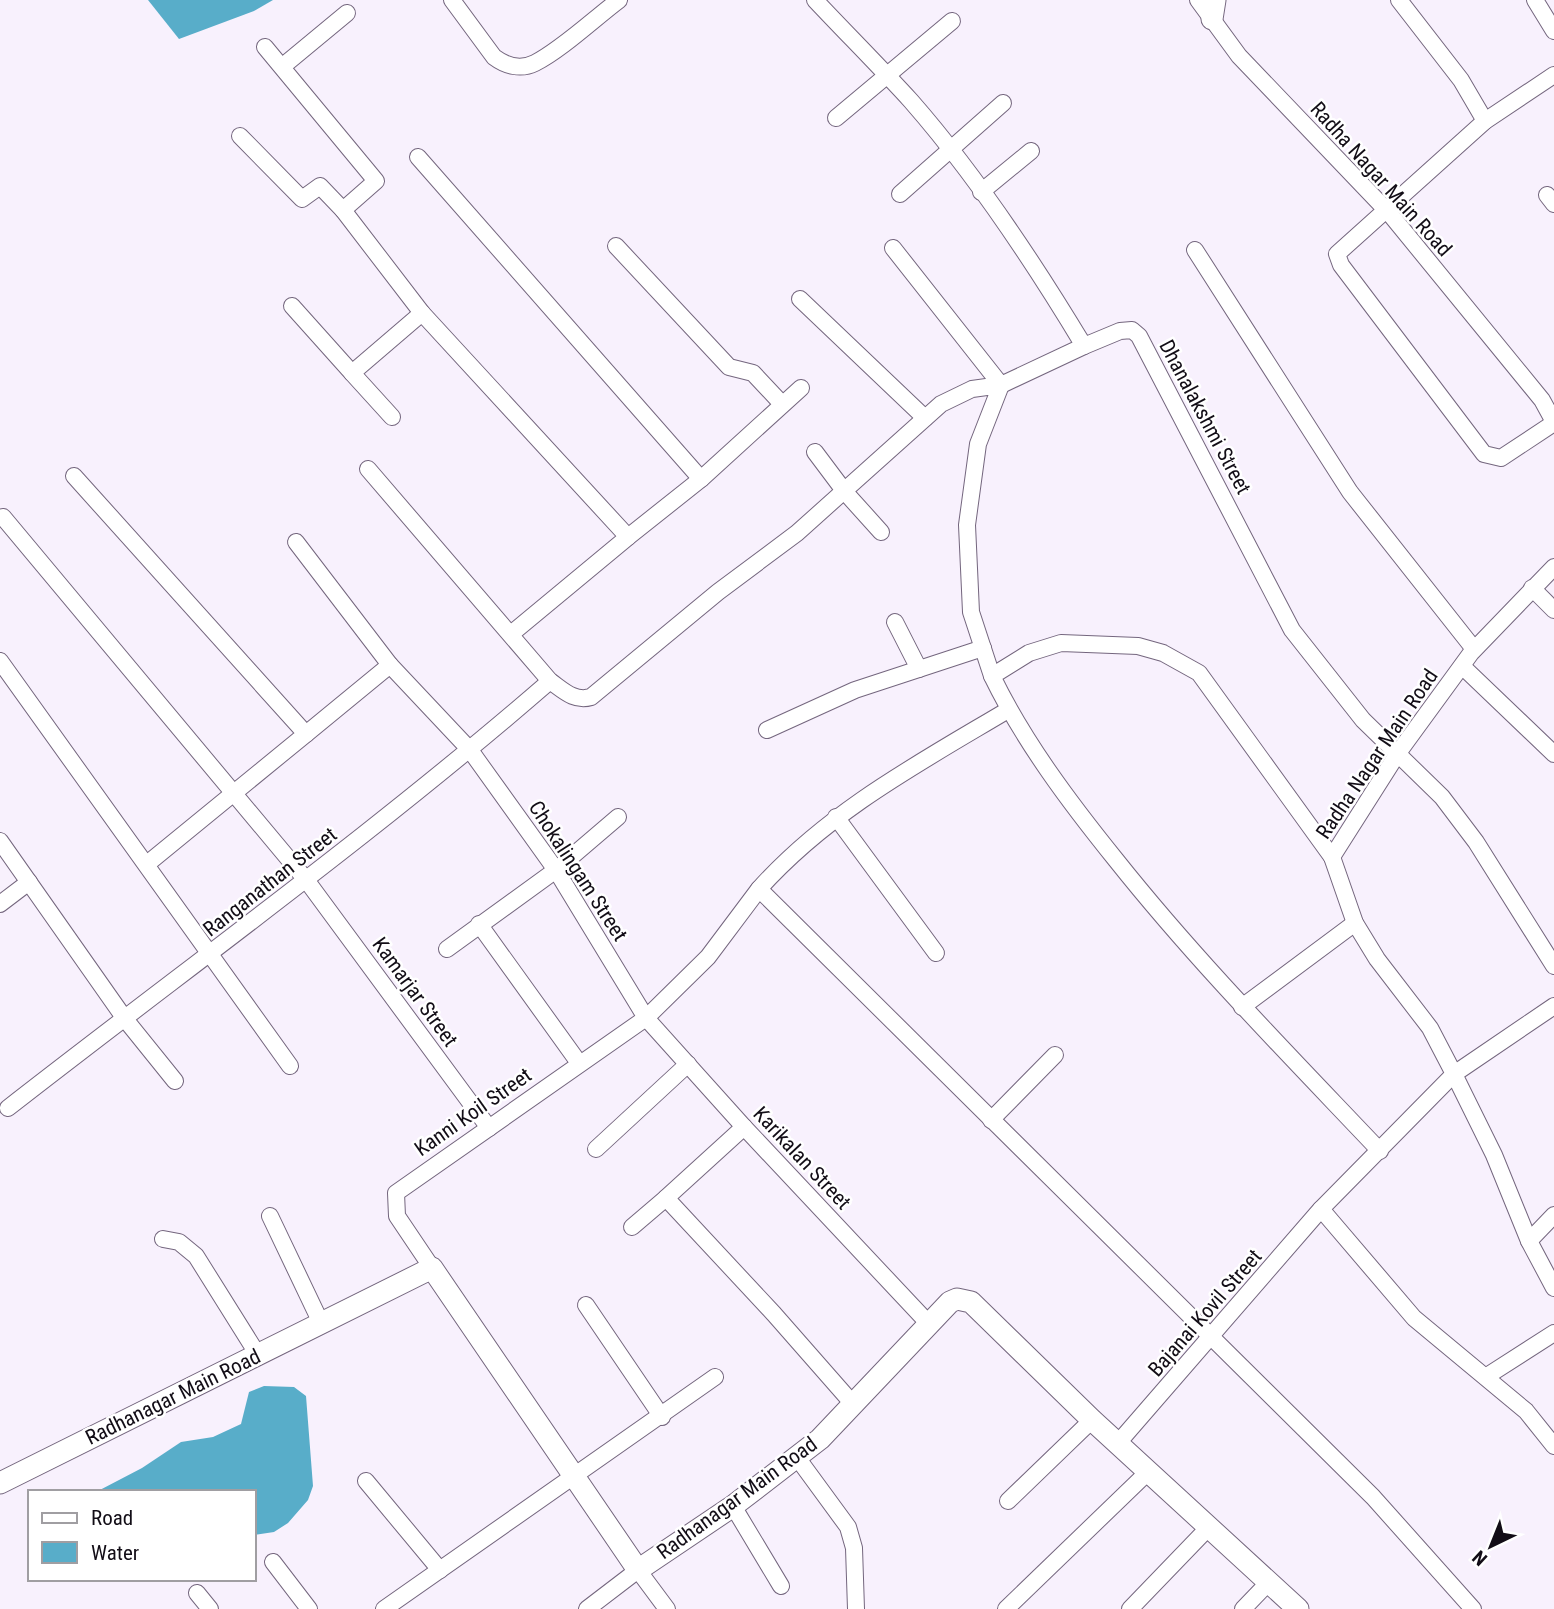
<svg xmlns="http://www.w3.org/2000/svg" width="1554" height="1609" font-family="'Roboto Condensed',sans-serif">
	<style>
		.water { fill: #58adc9 }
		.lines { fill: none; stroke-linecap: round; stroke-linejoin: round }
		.street-casing { stroke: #74667e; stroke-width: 18 }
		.secondary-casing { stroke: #74667e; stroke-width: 23 }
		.street { stroke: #fff; stroke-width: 16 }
		.secondary { stroke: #fff; stroke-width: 21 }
		.labels { text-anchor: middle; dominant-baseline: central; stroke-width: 5; stroke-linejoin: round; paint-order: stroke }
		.street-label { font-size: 21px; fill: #120d16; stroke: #fff }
	</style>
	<rect width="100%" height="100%" fill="#f8f1fd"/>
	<g class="water">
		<polygon points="148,0 273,0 254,11 179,39"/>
		<polygon points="264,1386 294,1387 306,1396 313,1486 308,1500 288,1523 274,1532 254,1535 254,1492 96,1492 142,1468 181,1442 213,1437 241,1424 249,1392"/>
	</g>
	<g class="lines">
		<defs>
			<g id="street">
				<path d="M452 0 494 57C506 66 521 70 535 63 561 50 595 18 619 0"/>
				<path d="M815 0C847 34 880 67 911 101 975 174 1034 263 1084 346L1120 331 1132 330 1139 336 1292 630 1363 720 1442 797 1476 842 1554 966"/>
				<polyline points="1198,0 1239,56 1390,214 1542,400 1554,422"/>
				<polyline points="1399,0 1461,80 1485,121"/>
				<polyline points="1535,0 1554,31"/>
				<polyline points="265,47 376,181 343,210"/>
				<polyline points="283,66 347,13"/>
				<polyline points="1554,75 1485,121 1337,254 1341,265 1484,454 1501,458 1554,423"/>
				<polyline points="836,118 952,21"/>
				<polyline points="240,136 302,199 320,186 343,210 422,313"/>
				<polyline points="418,157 701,479"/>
				<polyline points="981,192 1031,151"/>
				<polyline points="900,194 1003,103"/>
				<polyline points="1547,195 1554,204"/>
				<polyline points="616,246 729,367 753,373 782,404"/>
				<polyline points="893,248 1001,385 1084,346"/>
				<polyline points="1195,250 1350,492 1474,649"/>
				<polyline points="800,299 925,418"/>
				<polyline points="292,306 352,373"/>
				<polyline points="392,417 352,373 422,313 628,537 511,634"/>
				<polyline points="815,452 845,492 881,532"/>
				<path d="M368 469 550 681C563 690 574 702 591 697L718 592 797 533 941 404 972 389 1001 385 978 444 967 525 971 612 992 676"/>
				<polyline points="74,476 306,734 147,864"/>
				<polyline points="3,517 307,881 489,1128"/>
				<polyline points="628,537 701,479 801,388"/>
				<polyline points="296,542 390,665 306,734"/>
				<polyline points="1532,588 1554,610"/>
				<polyline points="895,622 919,669"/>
				<polyline points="0,661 290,1066"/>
				<polyline points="390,665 470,750 556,870 646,1018 744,1127 930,1325"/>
				<polyline points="1462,666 1554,754"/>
				<polyline points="767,730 855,690 983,648"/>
				<polyline points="836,817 936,953"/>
				<polyline points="0,841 125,1019 175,1081"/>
				<path d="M1332 857 1199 673 1163 653 1138 646 1061 643 1029 653 992 676C1024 742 1070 803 1116 860 1198 963 1290 1056 1380 1151"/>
				<path d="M759 889C829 811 919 763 1008 710"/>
				<polyline points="0,904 29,882"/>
				<polyline points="479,924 579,1063"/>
				<polyline points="447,949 556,870 618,817"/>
				<polyline points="1554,1006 1454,1074 1494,1155 1529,1241 1554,1288"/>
				<polyline points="1242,1007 1355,923"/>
				<path d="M8 1108C190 966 376 832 550 681"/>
				<polyline points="991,1120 1055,1055"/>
				<polyline points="744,1127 666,1198 774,1314 853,1404"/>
				<polyline points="596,1149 688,1064"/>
				<polyline points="1321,1209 1414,1318 1526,1411 1554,1446"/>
				<polyline points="270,1216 321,1323"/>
				<polyline points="632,1227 666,1198"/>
				<polyline points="163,1239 179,1242 196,1256 258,1355"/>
				<polyline points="1529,1241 1554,1215"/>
				<polyline points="432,1268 397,1216 396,1193 646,1018 708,957 759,889 1373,1497 1473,1609"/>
				<polyline points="586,1305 662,1417"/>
				<polyline points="1487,1376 1554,1333"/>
				<polyline points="1118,1443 1321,1209 1454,1074 1430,1028 1377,959 1355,923 1332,857 1398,753 1471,653 1554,567"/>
				<polyline points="796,1456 848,1527 854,1548 856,1609"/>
				<polyline points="366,1481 440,1570"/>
				<polyline points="1008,1501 1092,1420"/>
				<polyline points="733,1506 781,1586"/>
				<polyline points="273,1562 309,1609"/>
				<polyline points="197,1593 210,1609"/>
				<polyline points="384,1609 715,1377"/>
				<polyline points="587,1609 638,1570 667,1609"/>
				<polyline points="1006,1609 1149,1471"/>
				<polyline points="1130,1609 1210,1526"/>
				<polyline points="1243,1609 1269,1582"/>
			</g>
			<g id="secondary">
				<polyline points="1212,19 1215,0"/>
				<polyline points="0,1483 432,1268 638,1570 733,1506 820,1439 950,1302 957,1299 971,1302 1092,1420 1298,1609"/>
			</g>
		</defs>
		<use href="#street" class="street-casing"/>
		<use href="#secondary" class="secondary-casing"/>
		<use href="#street" class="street"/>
		<use href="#secondary" class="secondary"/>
	</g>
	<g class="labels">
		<g class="street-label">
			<text transform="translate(1381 179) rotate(48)">Radha Nagar Main Road</text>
			<text transform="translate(1205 417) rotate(62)">Dhanalakshmi Street</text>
			<text transform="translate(1377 754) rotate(-56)">Radha Nagar Main Road</text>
			<text transform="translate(578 871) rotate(57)">Chokalingam Street</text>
			<text transform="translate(270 882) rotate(-38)">Ranganathan Street</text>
			<text transform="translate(415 992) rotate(54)">Kamarjar Street</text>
			<text transform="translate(473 1112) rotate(-35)">Kanni Koil Street</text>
			<text transform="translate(802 1158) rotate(47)">Karikalan Street</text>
			<text transform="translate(1205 1313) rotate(-49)">Bajanai Kovil Street</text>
			<text transform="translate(173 1397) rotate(-26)">Radhanagar Main Road</text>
			<text transform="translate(737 1498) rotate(-36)">Radhanagar Main Road</text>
		</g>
	</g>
	<rect x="28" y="1490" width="228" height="91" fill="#ffffff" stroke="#a09ea2" stroke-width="2"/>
	<rect x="42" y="1513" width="35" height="10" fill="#ffffff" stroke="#a09ea2" stroke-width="2"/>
	<text x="91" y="1525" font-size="21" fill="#120d16">Road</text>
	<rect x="42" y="1542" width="35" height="21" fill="#58adc9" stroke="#a09ea2" stroke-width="2"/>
	<text x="91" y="1560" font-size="21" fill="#120d16">Water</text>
	<g transform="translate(1491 1546) rotate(223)" stroke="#ffffff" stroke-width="5" paint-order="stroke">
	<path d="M0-5L12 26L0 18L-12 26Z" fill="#120d16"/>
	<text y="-10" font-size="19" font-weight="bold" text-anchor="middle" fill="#120d16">N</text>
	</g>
</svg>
